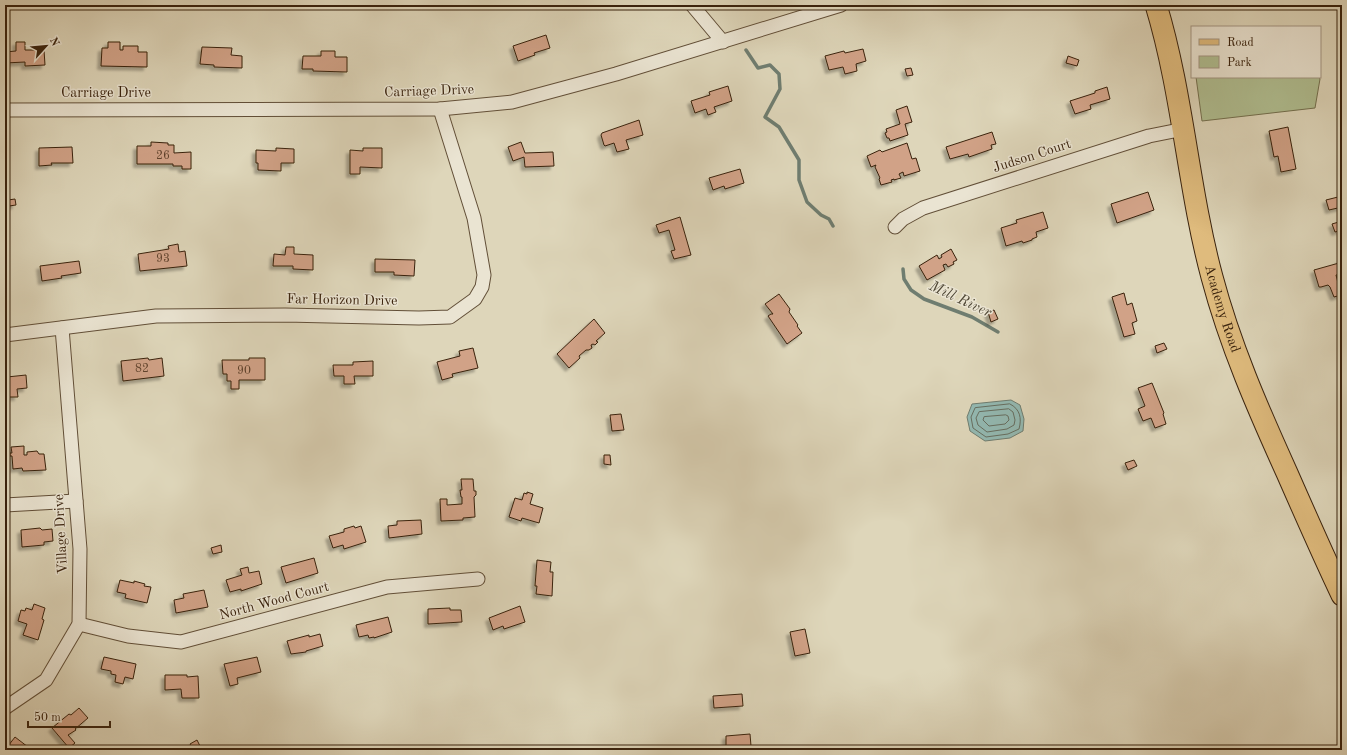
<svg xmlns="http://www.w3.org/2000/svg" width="1347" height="755" font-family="'Old Standard TT',serif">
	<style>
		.green { fill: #b0be91; stroke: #74704f }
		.water { fill: #93b9b2; stroke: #6f7d70 }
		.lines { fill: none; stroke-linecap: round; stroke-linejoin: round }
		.shore { stroke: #666e60; stroke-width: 1 }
		.stream { stroke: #6f7d70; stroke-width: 3.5 }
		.building { fill: #d1a287; stroke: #39220d; filter: url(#shadow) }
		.street-casing { stroke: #624f38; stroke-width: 15 }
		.primary-casing { stroke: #39220d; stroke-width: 23 }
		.street { stroke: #eae4d2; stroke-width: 13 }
		.primary { stroke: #dfbb7d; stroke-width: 21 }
		.labels { text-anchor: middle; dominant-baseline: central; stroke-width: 3; stroke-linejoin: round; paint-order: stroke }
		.number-label { font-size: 12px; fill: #5f422c }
		.street-label { font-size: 14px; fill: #39220d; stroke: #eae4d2 }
		.water-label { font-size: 15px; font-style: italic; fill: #504836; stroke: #eae4d2 }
	</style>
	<defs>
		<filter id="shadow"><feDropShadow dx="-3.5" dy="3.5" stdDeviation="1" flood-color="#0004"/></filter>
	</defs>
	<rect width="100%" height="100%" fill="#ded6ba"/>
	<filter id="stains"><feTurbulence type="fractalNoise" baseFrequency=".005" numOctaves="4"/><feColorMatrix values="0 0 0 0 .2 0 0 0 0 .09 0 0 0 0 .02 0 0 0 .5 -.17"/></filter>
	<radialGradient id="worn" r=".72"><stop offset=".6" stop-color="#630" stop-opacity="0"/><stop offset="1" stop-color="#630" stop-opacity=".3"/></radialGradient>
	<polygon class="green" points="1196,77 1319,77 1320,79 1315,108 1202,121"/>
	<polygon class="water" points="1011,400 1020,405 1024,419 1023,431 1010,438 985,441 970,431 967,417 972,404"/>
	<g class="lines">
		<g class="shore">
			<path d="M1010 404C1020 409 1022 418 1019 429L1008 434 986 437 973 428 971 417 975 408Z"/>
			<polygon points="1009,409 1013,412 1015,420 1014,425 1007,429 987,432 978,425 976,418 979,412"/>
			<polygon points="1006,415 1008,416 1009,420 1005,424 989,426 983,420 984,417"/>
		</g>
		<g class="stream">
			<polyline points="746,50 758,68 770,65 779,74 780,89 765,117 779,127 799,160 799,180 807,202 821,215 829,219 833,226"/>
			<polyline points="903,269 904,279 911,290 924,299 972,317 998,332"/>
		</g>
	</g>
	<g class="building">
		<polygon points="546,35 550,48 534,53 535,55 518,61 513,46"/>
		<polygon points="16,42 25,42 25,50 44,50 45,65 25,66 25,62 5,63 5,52 16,51"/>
		<polygon points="108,42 120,42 120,50 123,50 123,46 138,46 138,52 147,52 147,67 101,66 102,48 108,48"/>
		<polygon points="202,47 232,48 231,55 242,56 242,68 214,67 214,65 200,64"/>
		<polygon points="863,49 866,61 856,64 857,71 845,74 843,67 829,70 825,56 844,51 845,53"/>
		<polygon points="321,51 335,51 335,57 347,57 347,72 313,71 313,69 302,69 303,56 321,56"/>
		<polygon points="1068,56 1079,60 1077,66 1066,63"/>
		<polygon points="911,68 913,75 907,76 905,69"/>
		<polygon points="728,86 732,101 714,107 716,112 708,115 706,109 695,113 691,101 710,95 709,92"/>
		<polygon points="1107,87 1110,99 1090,105 1091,109 1075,114 1070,101 1095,93 1095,91"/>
		<polygon points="907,106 912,122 905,124 908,135 890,141 889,138 887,138 885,133 887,132 886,129 900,124 896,110"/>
		<polygon points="639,120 643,135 626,140 629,149 617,152 614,143 605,146 604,145 601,135 602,133"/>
		<polygon points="1288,127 1296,169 1281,172 1278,156 1274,157 1269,131"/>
		<polygon points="992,132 996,144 991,145 992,149 969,157 968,154 950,159 946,147"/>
		<polygon points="151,142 168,143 168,145 174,145 174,153 191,152 191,169 182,169 182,166 173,166 173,164 137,164 137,146 151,146"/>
		<polygon points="521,142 525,153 553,152 554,166 525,167 524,157 513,161 508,147"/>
		<polygon points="907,143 912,159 916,158 920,171 904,176 903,172 899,174 901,178 894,180 894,179 891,180 892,182 881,185 879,179 880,178 875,167 876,165 871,167 867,156 880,150 882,152"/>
		<polygon points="72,147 73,163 51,163 52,165 39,166 39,148"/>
		<polygon points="276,148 294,149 294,163 281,163 281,171 258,170 258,163 256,163 256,150 276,151"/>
		<polygon points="363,148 382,148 382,168 360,167 360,174 350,174 350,150 363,151"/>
		<polygon points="740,169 744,183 725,189 724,186 713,190 709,178"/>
		<polygon points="1148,192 1154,210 1117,223 1111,204"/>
		<polygon points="1342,196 1342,207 1329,210 1326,200"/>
		<polygon points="15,199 16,205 9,206 8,200"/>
		<polygon points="1043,212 1048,228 1036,232 1037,237 1032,239 1032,240 1023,243 1022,241 1006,246 1001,228 1017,223 1016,220"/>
		<polygon points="680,217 691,255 674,259 671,251 675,250 669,230 659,233 656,225"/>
		<polygon points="1342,221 1342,230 1335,232 1332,224"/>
		<polygon points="178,244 179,252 185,251 187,266 140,271 138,254 169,249 168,246"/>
		<polygon points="286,247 294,247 294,254 313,255 313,270 293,269 293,266 273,266 274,254 285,255"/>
		<polygon points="951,249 957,260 953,262 954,264 948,267 946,264 943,265 945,270 927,280 919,266 937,255 939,259 942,257 941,255"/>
		<polygon points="375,259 415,260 414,276 394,275 394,272 375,272"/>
		<polygon points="1342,260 1342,274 1336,275 1338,283 1342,282 1342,291 1341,295 1334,297 1330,287 1328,285 1321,287 1319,287 1314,270 1339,263 1338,261"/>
		<polygon points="79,261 81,273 61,276 62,278 42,281 40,266"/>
		<polygon points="1124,293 1127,305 1132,303 1137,321 1132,323 1135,334 1124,337 1112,297"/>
		<polygon points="779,294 790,309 789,312 798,325 797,326 802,333 787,344 768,316 771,314 773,314 765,304"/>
		<polygon points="994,310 998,319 991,322 988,312"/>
		<polygon points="594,319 605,333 596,341 598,342 595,345 593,344 591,345 592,348 589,350 586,350 579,356 580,358 569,368 557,354"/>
		<polygon points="1164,343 1167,349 1157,353 1155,346"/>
		<polygon points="473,348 478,368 452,374 453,377 442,380 437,362 460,356 459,351"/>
		<polygon points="148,358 149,360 162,358 164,376 123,381 121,361"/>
		<polygon points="249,358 265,358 265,380 239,380 239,389 231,389 231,381 227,381 227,374 223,374 222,360 249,360"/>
		<polygon points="373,361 373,376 354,376 355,384 344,384 344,376 334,376 333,365 353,365 353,362"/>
		<polygon points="5,375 6,375 7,377 26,375 27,388 17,389 18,397 8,397 7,390 5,390"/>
		<polygon points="1152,383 1164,413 1163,414 1166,424 1155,428 1151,418 1143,421 1138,409 1145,406 1138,388"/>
		<polygon points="621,414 624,430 612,431 610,415"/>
		<polygon points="24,446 24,455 27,455 27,452 37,451 39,454 44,454 46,470 23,471 22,468 13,469 12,456 10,456 10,453 12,453 11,447"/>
		<polygon points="604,455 610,455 611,465 604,464"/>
		<polygon points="1134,460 1137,466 1128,470 1125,463"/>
		<polygon points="461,479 473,479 474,491 476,491 476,495 474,497 475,517 463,518 463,520 441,521 440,499 447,499 447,505 462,504 462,497 461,497 460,490 462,490"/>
		<polygon points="527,492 533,494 530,504 543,508 539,523 522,518 521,521 509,517 515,498 522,500 524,493 527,494"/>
		<polygon points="421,520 422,534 389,538 388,526 397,525 397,521"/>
		<polygon points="354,526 355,528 361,526 366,542 344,549 343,545 333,548 329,536 344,532 344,529"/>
		<polygon points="40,528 42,530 52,529 53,541 44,542 44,545 22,547 21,530"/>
		<polygon points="221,545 222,552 213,554 211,548"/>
		<polygon points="314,558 318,573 286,583 281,567"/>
		<polygon points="537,560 551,562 550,572 553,572 552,596 536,594 537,586 535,586"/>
		<polygon points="248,567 249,573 259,571 262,584 241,591 241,589 230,592 226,580 242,575 240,569"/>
		<polygon points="120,580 134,583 134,581 145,584 144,586 151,587 147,603 125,598 126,594 117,592"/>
		<polygon points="204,590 208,607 176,613 174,600 184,598 183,594"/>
		<polygon points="34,604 45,608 42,619 44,620 38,640 23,635 27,624 18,621 21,610 25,611 26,608 32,610"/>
		<polygon points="520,606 525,622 504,629 503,626 493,630 489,618"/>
		<polygon points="450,608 450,610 461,610 462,622 428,624 428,609"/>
		<polygon points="388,617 392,632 374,638 374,637 369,638 368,635 359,637 356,625"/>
		<polygon points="805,629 810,653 795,656 790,632"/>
		<polygon points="320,634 323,646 306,651 306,652 291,654 287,641 309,635 309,637"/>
		<polygon points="104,657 136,664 133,679 125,677 123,684 115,682 116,675 111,674 111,671 101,669"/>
		<polygon points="257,657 261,672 237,678 238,684 230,686 224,664"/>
		<polygon points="165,675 187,675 187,677 198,676 199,698 182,698 181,689 165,690"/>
		<polygon points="742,694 743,706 714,708 713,696"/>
		<polygon points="79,708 88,718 75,729 76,730 68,735 75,743 69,748 52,728 69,714 71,715"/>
		<polygon points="750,734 751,746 726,747 726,736"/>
		<polygon points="15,737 28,747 26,750 5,750"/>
		<polygon points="197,740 200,746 193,749 190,744"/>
	</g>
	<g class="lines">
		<defs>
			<g id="street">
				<polyline points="692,5 723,42"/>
				<polyline points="5,110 440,109 512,102 616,74 841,5"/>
				<polyline points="895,227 903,219 923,208 1149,136 1184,129"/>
				<polyline points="5,335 156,316 285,315 419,318 450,317 475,299 482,287 484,275 474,218 440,109"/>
				<polyline points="5,505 76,501"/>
				<polyline points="79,624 128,636 181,642 387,587 478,579"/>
				<polyline points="5,708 46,680 79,624 80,549 62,328"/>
			</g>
			<g id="primary">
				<path id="s1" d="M1156 5C1183 94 1188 188 1212 277 1230 345 1258 409 1287 473 1305 514 1323 555 1342 595"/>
			</g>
		</defs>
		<use href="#street" class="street-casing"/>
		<use href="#primary" class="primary-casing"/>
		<use href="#street" class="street"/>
		<use href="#primary" class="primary"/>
	</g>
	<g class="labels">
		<g class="number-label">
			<text x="163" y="156">26</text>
			<text x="163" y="259">93</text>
			<text x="142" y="369">82</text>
			<text x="244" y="371">90</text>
		</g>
		<g class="street-label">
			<text transform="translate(429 91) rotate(-2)">Carriage Drive</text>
			<text x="106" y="93">Carriage Drive</text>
			<text transform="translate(1032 156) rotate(-18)">Judson Court</text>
			<text transform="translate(342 300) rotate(1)">Far Horizon Drive</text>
			<text stroke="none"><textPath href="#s1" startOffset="311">Academy Road</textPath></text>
			<text transform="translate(61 534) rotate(-93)">Village Drive</text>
			<text transform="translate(274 601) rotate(-15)">North Wood Court</text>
		</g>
		<g class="water-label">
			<text transform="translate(960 300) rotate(25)">Mill River</text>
		</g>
	</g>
	<rect width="1347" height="755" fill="none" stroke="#ded6ba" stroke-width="20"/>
	<rect x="6" y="6" width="1335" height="743" fill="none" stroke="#39220d" stroke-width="2"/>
	<rect x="10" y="10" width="1327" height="735" fill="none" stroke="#39220d"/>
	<rect x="1191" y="26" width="130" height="52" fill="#eae4d2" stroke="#a39683"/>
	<rect x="1199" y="39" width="20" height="6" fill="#dfbb7d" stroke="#a39683"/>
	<text x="1227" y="46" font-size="12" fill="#39220d">Road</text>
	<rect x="1199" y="56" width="20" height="12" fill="#b0be91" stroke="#a39683"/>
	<text x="1227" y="66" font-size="12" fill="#39220d">Park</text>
	<g transform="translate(46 46) rotate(63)" stroke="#eae4d2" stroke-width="3" paint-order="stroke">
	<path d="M0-3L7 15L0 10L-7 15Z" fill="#39220d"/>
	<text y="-6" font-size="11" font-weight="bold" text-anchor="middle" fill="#39220d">N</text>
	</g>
	<path d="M28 721v6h82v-6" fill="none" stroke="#39220d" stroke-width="2"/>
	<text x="34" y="721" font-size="12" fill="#39220d" stroke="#eae4d2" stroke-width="3" paint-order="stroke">50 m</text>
	<rect width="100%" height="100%" filter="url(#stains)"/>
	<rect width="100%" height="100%" fill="url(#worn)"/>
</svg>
